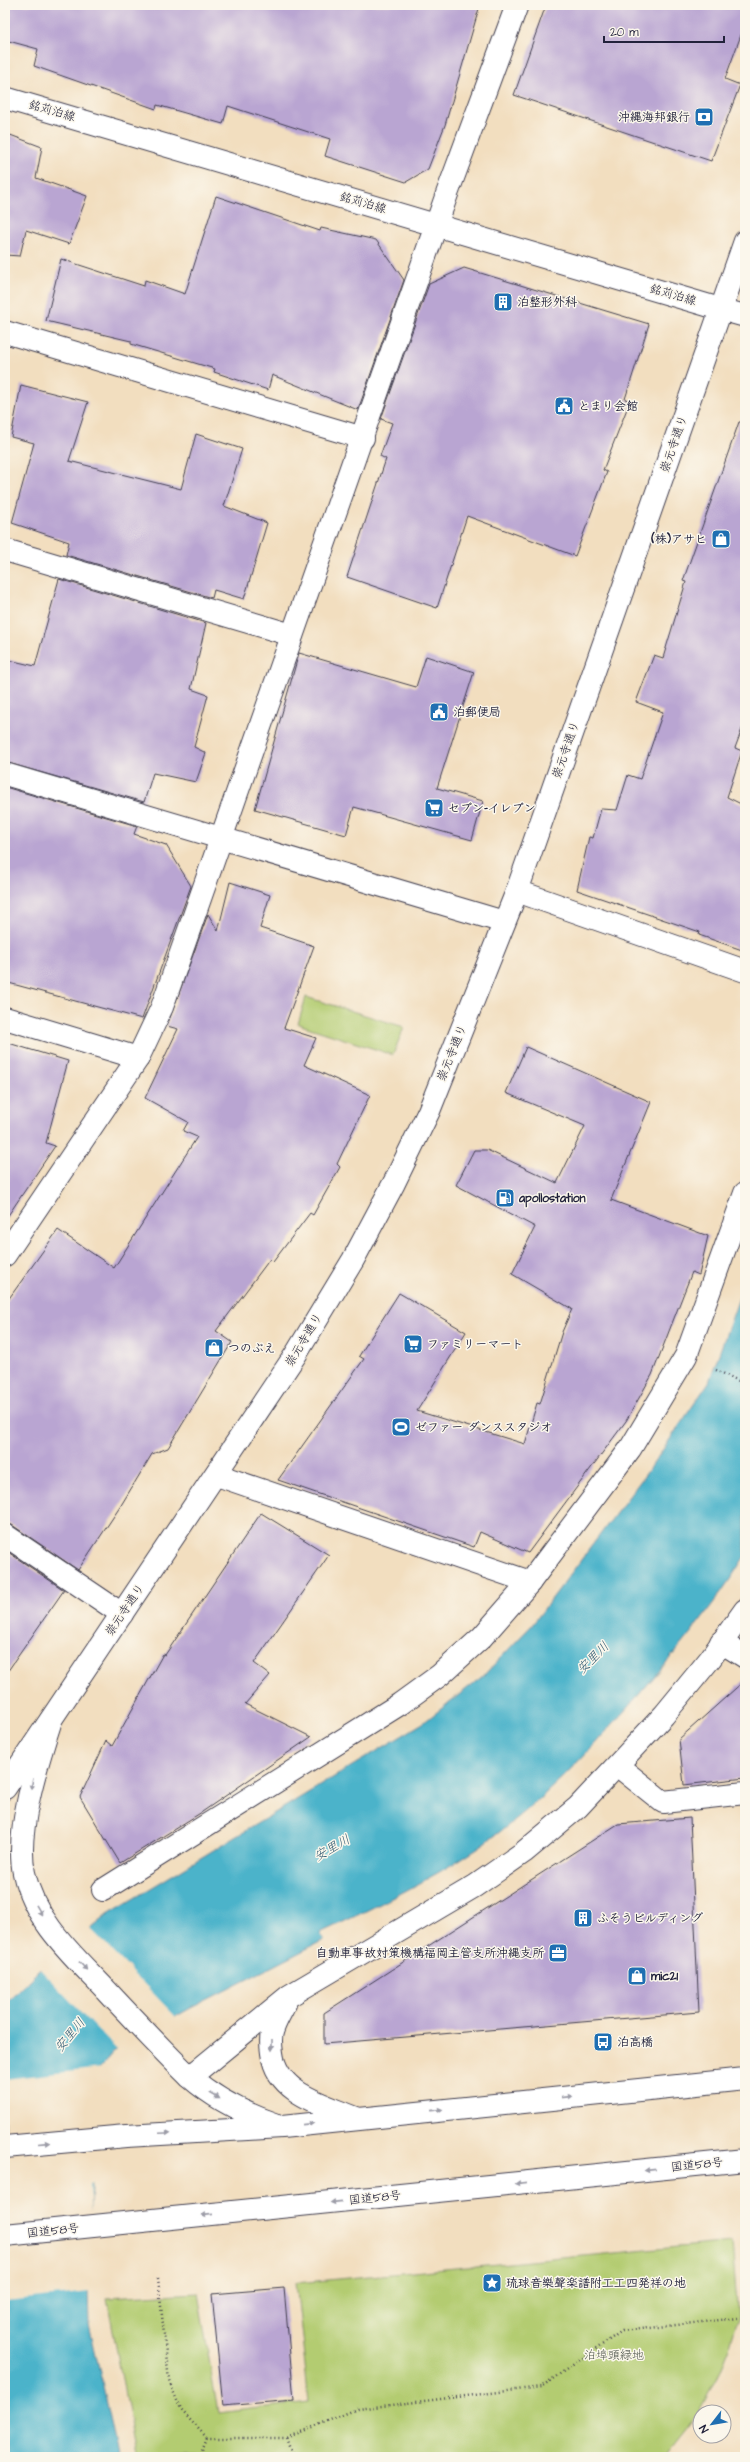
<svg xmlns="http://www.w3.org/2000/svg" width="750" height="2462" font-family="'Architects Daughter','Klee One',sans-serif">
	<style>
		.green { fill: #b3cc71; stroke: #6a7756 }
		.water { fill: #4cb3ca; stroke: #376a82 }
		.pier { fill: #f2debf }
		.building { fill: #b9a5d2 }
		.lines { fill: none; stroke-linecap: round; stroke-linejoin: round }
		.minor-casing { stroke: #413e4f; stroke-width: 24 }
		.tertiary-casing { stroke: #413e4f; stroke-width: 24 }
		.primary-casing { stroke: #413e4f; stroke-width: 24 }
		.trunk-casing { stroke: #413e4f; stroke-width: 24 }
		.path { stroke: #413e4f; stroke-width: 2.5; stroke-dasharray: 1 3; stroke-linecap: butt }
		.minor { stroke: #fff; stroke-width: 22 }
		.tertiary { stroke: #fff; stroke-width: 22 }
		.primary { stroke: #fff; stroke-width: 22 }
		.trunk { stroke: #fff; stroke-width: 22 }
		.oneway { fill: #9c9ca7 }
		.labels { text-anchor: middle; dominant-baseline: central; stroke-width: 3; stroke-linejoin: round; paint-order: stroke }
		.street-label { font-size: 12px; fill: #22223b; stroke: #fbf7ec }
		.poi-label { font-size: 12px; font-weight: bold; fill: #22223b; stroke: #fbf7ec; text-anchor: start }
		.park-label { font-size: 12px; fill: #4e554b; stroke: #fbf7ec }
		.water-label { font-size: 13px; font-style: italic; fill: #335c74; stroke: #fbf7ec }
	</style>
	<rect width="100%" height="100%" fill="#fbf7ec"/>
	<filter id="ink" filterUnits="userSpaceOnUse"><feTurbulence type="fractalNoise" baseFrequency=".025" numOctaves="2"/><feDisplacementMap in="SourceGraphic" scale="8" xChannelSelector="R" yChannelSelector="G"/><feConvolveMatrix kernelMatrix="1 2 1 2 8 2 1 2 1" color-interpolation-filters="sRGB"/></filter>
	<filter id="wash" filterUnits="userSpaceOnUse"><feTurbulence type="fractalNoise" baseFrequency=".012" numOctaves="4" result="noise"/><feDisplacementMap in="SourceGraphic" scale="16" xChannelSelector="R" yChannelSelector="G"/><feGaussianBlur stdDeviation="0.9" result="paint"/><feColorMatrix in="noise" values="0 0 0 0 0 0 0 0 0 0 0 0 0 0 0 0 0 1.4 0 .05"/><feComposite in="paint" operator="in"/></filter>
	<g filter="url(#wash)">
		<rect width="100%" height="100%" fill="#f2debf"/>
		<g class="green">
			<polygon points="306,997 404,1027 393,1055 298,1024"/>
			<polygon points="732,2242 738,2318 729,2348 716,2380 698,2413 663,2457 137,2457 136,2455 107,2298 198,2293 218,2413 309,2402 296,2283"/>
		</g>
		<path class="water" d="M745 1281V1556C712 1610 670 1659 629 1706 583 1758 537 1807 479 1847 429 1881 375 1907 320 1933L324 1940 189 2009 113 2052 94 2075 88 2289 89 2324 119 2457H5V2004L38 1971 108 1914 423 1723 483 1676 532 1625 651 1467 709 1382Z"/>
		<g class="pier">
			<polygon points="89,1927 177,2018 118,2051 39,1968"/>
			<polygon points="102,2068 96,2076 93,2183 89,2184 92,2227 90,2292 5,2301 5,2079"/>
		</g>
		<g id="blocks">
			<g class="building">
				<polygon points="5,5 480,5 445,125 428,169 406,182 325,156 330,139 228,106 223,124 157,105 156,109 34,66 38,49 5,40"/>
				<polygon points="546,5 745,5 745,24 725,79 740,85 711,161 514,95"/>
				<polygon points="5,133 42,147 36,178 87,196 69,244 26,230 20,256 5,255"/>
				<polygon points="216,196 320,231 321,228 376,240 404,280 358,410 272,375 268,390 214,372 215,369 131,344 131,341 46,321 61,259 144,286 145,280 185,294"/>
				<polygon points="464,268 649,324 625,399 630,401 603,470 607,472 575,556 467,516 437,608 347,577 386,459 380,456 392,423 381,419 429,284"/>
				<polygon points="21,385 88,402 69,461 181,489 196,434 242,449 224,506 267,523 244,599 214,590 212,598 66,555 69,542 12,523 34,443 11,437"/>
				<polygon points="739,422 745,422 745,721 735,748 742,751 727,797 745,806 745,951 699,935 700,932 577,890 589,837 593,838 601,809 617,810 628,775 640,779 663,712 636,702 654,655 663,658 686,582 683,581"/>
				<polygon points="59,579 206,623 191,689 208,695 194,747 206,753 196,782 153,773 144,802 5,762 5,659 35,666"/>
				<polygon points="299,653 416,687 426,656 474,672 437,788 483,801 472,840 354,807 346,835 255,809"/>
				<polygon points="5,787 137,826 134,834 166,845 191,886 142,1019 5,982"/>
				<polygon points="230,882 270,895 260,928 314,946 284,1028 316,1038 304,1065 370,1095 337,1164 340,1167 313,1215 310,1213 273,1262 270,1259 216,1331 232,1342 168,1448 152,1454 120,1507 78,1570 12,1525 5,1523 5,1304 58,1230 114,1268 197,1137 183,1131 188,1122 145,1098 178,1029 167,1026 208,914 218,931"/>
				<polygon points="5,1042 68,1061 46,1143 55,1146 5,1220"/>
				<polygon points="526,1047 651,1102 611,1200 708,1236 699,1275 692,1272 652,1375 626,1421 528,1553 480,1532 474,1547 278,1480 364,1359 359,1356 399,1293 466,1332 417,1411 525,1444 537,1403 540,1404 562,1332 572,1309 512,1274 535,1227 456,1185 474,1150 487,1150 557,1183 585,1126 506,1093"/>
				<polygon points="261,1513 329,1555 254,1663 270,1675 245,1704 311,1737 202,1812 120,1863 80,1797 106,1741 112,1746 163,1654 165,1655"/>
				<polygon points="5,1550 64,1590 5,1675"/>
				<polygon points="745,1680 745,1778 684,1785 679,1739"/>
				<polygon points="690,1818 699,2012 324,2044 324,2013 618,1824"/>
				<polygon points="284,2288 294,2400 223,2406 212,2294"/>
			</g>
		</g>
	</g>
	<g filter="url(#ink)">
		<use href="#blocks" fill-opacity="0" stroke="#413e4f" stroke-width="1"/>
		<g class="lines">
			<defs>
				<g id="minor">
					<polyline points="720,309 745,316"/>
					<polyline points="5,332 363,438"/>
					<polyline points="5,550 292,635"/>
					<polyline points="5,774 504,922"/>
					<polyline points="517,891 745,971"/>
					<polyline points="5,1018 138,1058"/>
					<polyline points="5,1255 138,1058 162,1007 447,194 517,5"/>
					<polyline points="217,1475 530,1582"/>
					<polyline points="5,1535 122,1614"/>
					<polyline points="721,1642 745,1657"/>
					<polyline points="618,1766 663,1802 745,1793"/>
					<polyline points="103,1890 400,1704 440,1675 482,1637 530,1582 630,1449 686,1356 745,1193"/>
					<path d="M285 2004C281 2012 276 2020 273 2029 270 2036 271 2046 272 2053 277 2094 323 2104 356 2118"/>
					<polyline points="190,2077 289,1996 475,1886 524,1852 578,1807 664,1715 710,1659 745,1610"/>
				</g>
				<polyline id="tertiary" points="5,98 720,309"/>
				<polyline id="primary" points="5,1788 296,1354 353,1260 394,1183 429,1111 517,891 745,241"/>
				<g id="trunk">
					<path d="M51 1720C38 1760 15 1831 24 1873 34 1921 74 1956 106 1990 134 2020 161 2049 190 2077 215 2099 243 2113 275 2124"/>
					<polyline points="5,2147 126,2136 282,2127 745,2079"/>
					<polyline points="5,2235 745,2160"/>
				</g>
			</defs>
			<use href="#minor" class="minor-casing"/>
			<use href="#tertiary" class="tertiary-casing"/>
			<use href="#primary" class="primary-casing"/>
			<use href="#trunk" class="trunk-casing"/>
			<g class="path">
				<polyline points="716,1370 745,1384"/>
				<polyline points="158,2278 169,2381 181,2410 207,2438"/>
				<polyline points="286,2438 293,2457"/>
				<polyline points="199,2457 207,2438 286,2438 357,2409 541,2387 622,2331 738,2318"/>
			</g>
			<use href="#minor" class="minor"/>
			<use href="#tertiary" class="tertiary"/>
			<use href="#primary" class="primary"/>
			<use href="#trunk" class="trunk"/>
		</g>
		<defs><path id="oneway-solid" d="M-6-.8H1V-3.2L6.5 0L1 3.2V.8H-6Z"/></defs>
		<g class="oneway">
			<use href="#oneway-solid" transform="translate(32 1784) rotate(99)"/>
			<use href="#oneway-solid" transform="translate(39 1910) rotate(60)"/>
			<use href="#oneway-solid" transform="translate(83 1966) rotate(47)"/>
			<use href="#oneway-solid" transform="translate(272 2045) rotate(90)"/>
			<use href="#oneway-solid" transform="translate(215 2096) rotate(30)"/>
			<use href="#oneway-solid" transform="translate(567 2097) rotate(-6)"/>
			<use href="#oneway-solid" transform="translate(437 2110) rotate(-6)"/>
			<use href="#oneway-solid" transform="translate(308 2124) rotate(-6)"/>
			<use href="#oneway-solid" transform="translate(165 2133) rotate(-3)"/>
			<use href="#oneway-solid" transform="translate(44 2143) rotate(-5)"/>
			<use href="#oneway-solid" transform="translate(650 2170) rotate(174)"/>
			<use href="#oneway-solid" transform="translate(521 2183) rotate(174)"/>
			<use href="#oneway-solid" transform="translate(336 2202) rotate(174)"/>
			<use href="#oneway-solid" transform="translate(207 2215) rotate(174)"/>
		</g>
	</g>
	<defs>
		<symbol id="bank-square" viewBox="-11 -11 22 22"><rect x="-9" y="-9" width="18" height="18" rx="4" fill="#1f6fb2" stroke="#fbf7ec"/><path d="M-6-4H6V4H-6ZM0-2.3a2.3 2.3 0 1 0 0 4.6a2.3 2.3 0 1 0 0-4.6Z" fill="#fff"/></symbol>
		<symbol id="building-square" viewBox="-11 -11 22 22"><rect x="-9" y="-9" width="18" height="18" rx="4" fill="#1f6fb2" stroke="#fbf7ec"/><path d="M-4-6H4V6H1V3H-1V6H-4ZM-2.5-4.3h1.7v1.8h-1.7ZM.8-4.3h1.7v1.8H.8ZM-2.5-1h1.7V.8h-1.7ZM.8-1h1.7V.8H.8Z" fill="#fff"/></symbol>
		<symbol id="civic-square" viewBox="-11 -11 22 22"><rect x="-9" y="-9" width="18" height="18" rx="4" fill="#1f6fb2" stroke="#fbf7ec"/><path d="M-.6-6.5H3V-4.5H.6V-3L4-1V1h2V6H-6V1h2V-1L-.6-3ZM-1.2 2.5V6h2.4V2.5Z" fill="#fff"/></symbol>
		<symbol id="shop-square" viewBox="-11 -11 22 22"><rect x="-9" y="-9" width="18" height="18" rx="4" fill="#1f6fb2" stroke="#fbf7ec"/><path d="M-5-2.5h2.3a2.7 3.5 0 0 1 5.4 0H5L5.5 6h-11ZM-1.5-2.5h3a1.5 2.3 0 0 0-3 0Z" fill="#fff"/></symbol>
		<symbol id="supermarket-square" viewBox="-11 -11 22 22"><rect x="-9" y="-9" width="18" height="18" rx="4" fill="#1f6fb2" stroke="#fbf7ec"/><path d="M-6-5.5h2.5l.6 2H6L4.5 2H-2.5L-4.4-4H-6ZM-1.5 3.2a1.3 1.3 0 1 0 .1 0ZM3 3.2a1.3 1.3 0 1 0 .1 0Z" fill="#fff"/></symbol>
		<symbol id="fuel-square" viewBox="-11 -11 22 22"><rect x="-9" y="-9" width="18" height="18" rx="4" fill="#1f6fb2" stroke="#fbf7ec"/><path d="M-5.5-6h7V0h2V4h1.3V-2.5L3-4.5l.8-.8L6-3V5H2.5V1h-1V6h-7ZM-4.2-4.7v3.2H.2V-4.7Z" fill="#fff"/></symbol>
		<symbol id="stadium-square" viewBox="-11 -11 22 22"><rect x="-9" y="-9" width="18" height="18" rx="4" fill="#1f6fb2" stroke="#fbf7ec"/><path d="M0-5a6.5 5 0 1 0 0 10a6.5 5 0 1 0 0-10ZM-3.5-1.8h7v3.6h-7Z" fill="#fff"/></symbol>
		<symbol id="office-square" viewBox="-11 -11 22 22"><rect x="-9" y="-9" width="18" height="18" rx="4" fill="#1f6fb2" stroke="#fbf7ec"/><path d="M-6-3h4V-5.5h4V-3h4V5H-6ZM-1-4.5V-3h2v-1.5ZM-6 0V1H6V0Z" fill="#fff"/></symbol>
		<symbol id="bus-square" viewBox="-11 -11 22 22"><rect x="-9" y="-9" width="18" height="18" rx="4" fill="#1f6fb2" stroke="#fbf7ec"/><path d="M-5-6H5V4H4V6H2V4H-2V6H-4V4H-5ZM-3.5-4V0h7V-4ZM-3.5 1.2v1.5H-2V1.2ZM2 1.2v1.5H3.5V1.2Z" fill="#fff"/></symbol>
		<symbol id="sight-square" viewBox="-11 -11 22 22"><rect x="-9" y="-9" width="18" height="18" rx="4" fill="#1f6fb2" stroke="#fbf7ec"/><path d="M0-6L1.8-2.2L6-1.7L2.9 1.2L3.7 5.4L0 3.3L-3.7 5.4L-2.9 1.2L-6-1.7L-1.8-2.2Z" fill="#fff"/></symbol>
	</defs>
	<g fill-rule="evenodd">
		<use href="#bank-square" x="693" y="106" width="22" height="22"/>
		<use href="#building-square" x="492" y="291" width="22" height="22"/>
		<use href="#civic-square" x="553" y="395" width="22" height="22"/>
		<use href="#shop-square" x="710" y="528" width="22" height="22"/>
		<use href="#civic-square" x="428" y="701" width="22" height="22"/>
		<use href="#supermarket-square" x="423" y="797" width="22" height="22"/>
		<use href="#fuel-square" x="494" y="1187" width="22" height="22"/>
		<use href="#supermarket-square" x="402" y="1333" width="22" height="22"/>
		<use href="#shop-square" x="203" y="1337" width="22" height="22"/>
		<use href="#stadium-square" x="390" y="1416" width="22" height="22"/>
		<use href="#building-square" x="572" y="1907" width="22" height="22"/>
		<use href="#office-square" x="547" y="1942" width="22" height="22"/>
		<use href="#shop-square" x="626" y="1965" width="22" height="22"/>
		<use href="#bus-square" x="592" y="2031" width="22" height="22"/>
		<use href="#sight-square" x="481" y="2272" width="22" height="22"/>
	</g>
	<g class="labels">
		<g class="street-label">
			<text transform="translate(52 111) rotate(16)">銘苅泊線</text>
			<text transform="translate(363 203) rotate(16)">銘苅泊線</text>
			<text transform="translate(673 295) rotate(16)">銘苅泊線</text>
			<text transform="translate(674 444) rotate(-71)">崇元寺通り</text>
			<text transform="translate(566 750) rotate(-71)">崇元寺通り</text>
			<text transform="translate(452 1053) rotate(-68)">崇元寺通り</text>
			<text transform="translate(304 1340) rotate(-59)">崇元寺通り</text>
			<text transform="translate(125 1610) rotate(-56)">崇元寺通り</text>
			<text transform="translate(697 2165) rotate(-6)">国道58号</text>
			<text transform="translate(375 2198) rotate(-6)">国道58号</text>
			<text transform="translate(53 2231) rotate(-6)">国道58号</text>
		</g>
		<g class="poi-label">
			<text x="690" y="117" text-anchor="end">沖縄海邦銀行</text>
			<text x="517" y="302">泊整形外科</text>
			<text x="578" y="406">とまり会館</text>
			<text x="707" y="539" text-anchor="end">(株)アサヒ</text>
			<text x="453" y="712">泊郵便局</text>
			<text x="448" y="808">セブン-イレブン</text>
			<text x="519" y="1198">apollostation</text>
			<text x="427" y="1344">ファミリーマート</text>
			<text x="228" y="1348">つのぶえ</text>
			<text x="415" y="1427">ゼファー ダンススタジオ</text>
			<text x="597" y="1918">ふそうビルディング</text>
			<text x="544" y="1953" text-anchor="end">自動車事故対策機構福岡主管支所沖縄支所</text>
			<text x="651" y="1976">mic21</text>
			<text x="617" y="2042">泊高橋</text>
			<text x="506" y="2283">琉球音樂聲楽譜附工工四発祥の地</text>
		</g>
		<g class="park-label">
			<text x="614" y="2355">泊埠頭緑地</text>
		</g>
		<g class="water-label">
			<text transform="translate(593 1658) rotate(-45)">安里川</text>
			<text transform="translate(332 1848) rotate(-30)">安里川</text>
			<text transform="translate(70 2035) rotate(-50)">安里川</text>
		</g>
	</g>
	<rect width="750" height="2462" fill="none" stroke="#fbf7ec" stroke-width="20"/>
	<g transform="translate(712 2424) rotate(239)"><circle r="19" fill="#fbf7ec" stroke="#a4a2a5"/>
	<path d="M0-3L7 15L0 10L-7 15Z" fill="#1f6fb2"/>
	<text y="-6" font-size="11" font-weight="bold" text-anchor="middle" fill="#22223b">N</text>
	</g>
	<path d="M604 36v6h120v-6" fill="none" stroke="#22223b" stroke-width="2"/>
	<text x="610" y="36" font-size="12" fill="#22223b" stroke="#fbf7ec" stroke-width="3" paint-order="stroke">20 m</text>
</svg>
